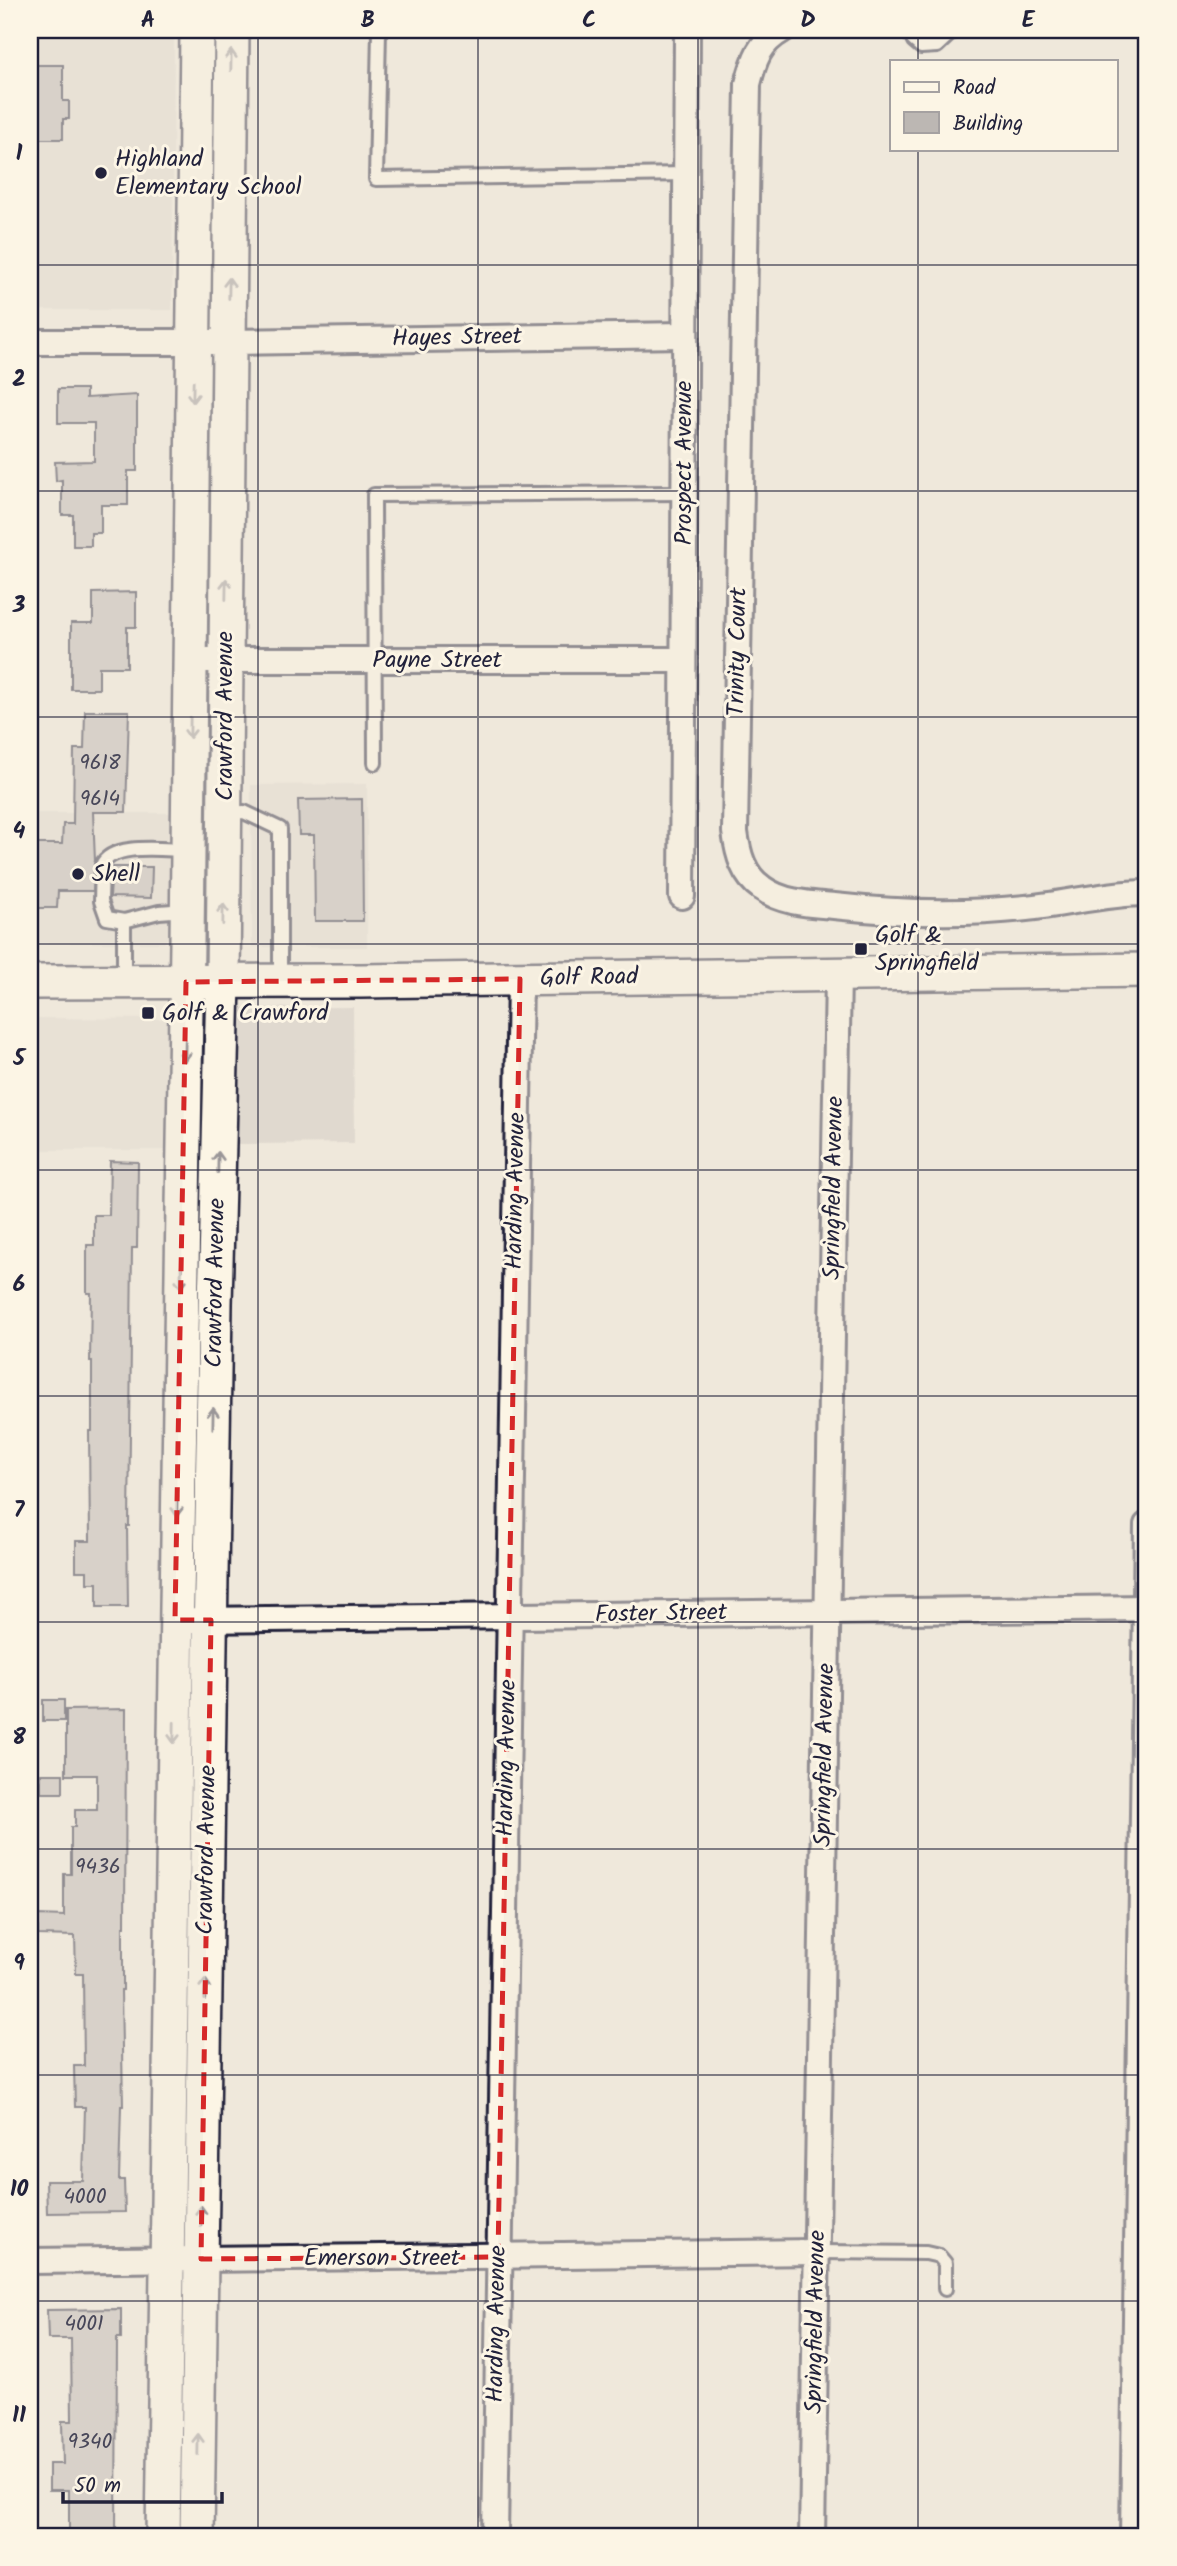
<svg xmlns="http://www.w3.org/2000/svg" width="1177" height="2566" font-family="Kalam,sans-serif">
	<style>
		.built { fill: #e0d9cf }
		.building { fill: #bcb7b3; stroke: #22223b; stroke-width: 2 }
		.lines { fill: none; stroke-linecap: round; stroke-linejoin: round }
		.service-casing { stroke: #22223b; stroke-width: 18 }
		.minor-casing { stroke: #22223b; stroke-width: 30 }
		.secondary-casing { stroke: #22223b; stroke-width: 38 }
		.service { stroke: #fcf5e5; stroke-width: 12 }
		.minor { stroke: #fcf5e5; stroke-width: 24 }
		.secondary { stroke: #fcf5e5; stroke-width: 33 }
		.oneway { stroke: #9a9698 }
		.marked { fill: none; stroke: #d62828; stroke-width: 5; stroke-dasharray: 14 9; stroke-linejoin: round }
		.grid { fill: none; stroke: #22223b; stroke-width: 2; stroke-opacity: 0.55 }
		.poi-dot { fill: #22223b; stroke: #fcf5e5; stroke-width: 2.5 }
		.labels { text-anchor: middle; dominant-baseline: central; stroke-width: 6; stroke-linejoin: round; paint-order: stroke }
		.number-label { font-size: 21px; fill: #484759 }
		.poi-label { font-size: 24px; fill: #22223b; stroke: #fcf5e5; text-anchor: start }
		.street-label { font-size: 24px; fill: #22223b; stroke: #fcf5e5 }
		.neatline { fill: none; stroke: #22223b; stroke-width: 2.5 }
		.grid-label { font-size: 23px; text-anchor: middle; font-weight: bold; fill: #22223b }
	</style>
	<rect width="100%" height="100%" fill="#efe8db"/>
	<filter id="ink" filterUnits="userSpaceOnUse"><feTurbulence type="fractalNoise" baseFrequency=".0143" numOctaves="2"/><feDisplacementMap in="SourceGraphic" scale="14" xChannelSelector="R" yChannelSelector="G"/><feConvolveMatrix kernelMatrix="1 2 1 2 8 2 1 2 1" color-interpolation-filters="sRGB"/></filter>
	<g filter="url(#ink)">
		<g class="built">
			<polygon points="30,35 174,35 172,310 30,310"/>
			<polygon points="367,784 367,947 252,947 251,785"/>
			<polygon points="30,813 177,813 177,928 164,943 30,943"/>
			<polygon points="353,1007 354,1143 237,1144 237,1008"/>
			<polygon points="30,1018 167,1019 169,1150 30,1150"/>
		</g>
		<g class="building">
			<polygon points="30,65 63,65 63,101 69,101 69,119 63,119 63,139 30,139"/>
			<polygon points="58,389 86,389 86,398 137,395 137,471 128,471 128,505 101,505 101,533 91,533 91,546 73,546 73,515 62,515 62,480 56,481 55,462 94,461 94,423 58,423"/>
			<polygon points="136,592 136,627 127,627 127,667 99,667 99,689 71,689 71,623 93,623 93,593"/>
			<polygon points="85,711 129,711 126,812 93,812 95,861 93,891 58,891 57,908 30,908 30,844 62,844 63,824 73,824 74,749 84,749"/>
			<polygon points="362,799 363,921 315,921 314,835 299,835 298,800"/>
			<polygon points="112,867 152,867 151,898 110,897"/>
			<polygon points="110,1161 138,1162 137,1248 132,1248 129,1526 127,1526 128,1607 97,1607 97,1583 87,1583 87,1571 76,1571 76,1541 90,1541 89,1431 92,1431 92,1361 90,1361 91,1293 87,1293 87,1245 94,1245 94,1215 109,1215"/>
			<rect x="43" y="1700" width="21" height="21"/>
			<polygon points="126,1709 125,1927 123,1927 123,1990 121,1990 123,2106 121,2106 119,2180 124,2180 125,2212 47,2213 46,2181 83,2181 85,2107 75,2107 74,2066 84,2066 83,1974 76,1974 75,1936 38,1935 38,1915 64,1916 64,1874 71,1874 71,1827 75,1827 75,1810 97,1810 97,1775 66,1775 66,1710"/>
			<rect x="41" y="1774" width="22" height="19"/>
			<polygon points="121,2309 121,2338 117,2338 116,2536 69,2536 69,2490 49,2490 49,2464 63,2464 62,2421 72,2421 71,2339 48,2339 47,2310"/>
		</g>
		<g class="lines">
			<defs>
				<g id="service">
					<polyline points="379,30 376,179 686,174"/>
					<polyline points="909,30 914,41 921,47 937,46 954,30"/>
					<polyline points="1145,30 1147,39"/>
					<polyline points="375,763 374,495 684,493"/>
					<polyline points="227,813 244,812 280,829 280,981"/>
					<polyline points="124,921 159,912 186,910"/>
					<path d="M124 982V921L107 918 101 901 102 865C113 842 164 850 187 850"/>
					<polyline points="818,2252 926,2253 939,2256 945,2263 945,2289"/>
				</g>
				<g id="minor">
					<path d="M782 30C759 43 754 60 748 84L735 832C738 854 743 875 762 888 782 903 810 904 834 906 897 913 962 915 1026 908 1067 904 1106 893 1147 893"/>
					<polyline points="30,342 229,342 685,335"/>
					<polyline points="190,660 683,660"/>
					<polyline points="682,896 687,30"/>
					<polyline points="196,1620 1147,1608"/>
					<polyline points="30,2261 818,2252"/>
					<polyline points="495,2536 520,979"/>
					<polyline points="812,2536 838,974"/>
					<polyline points="1133,2536 1147,1525"/>
				</g>
				<g id="secondary">
					<polyline points="30,982 361,981 1147,970"/>
					<polyline points="163,2536 187,943 197,30"/>
					<polyline points="197,2536 215,1304 223,982 232,30"/>
				</g>
			</defs>
			<use href="#service" class="service-casing"/>
			<use href="#minor" class="minor-casing"/>
			<use href="#secondary" class="secondary-casing"/>
			<use href="#service" class="service"/>
			<use href="#minor" class="minor"/>
			<use href="#secondary" class="secondary"/>
		</g>
		<defs><path id="oneway-shaft" d="M-6 0H5M1.5-3L5.5 0L1.5 3" fill="none" stroke-width="1.6" stroke-linecap="round" stroke-linejoin="round" transform="scale(1.75)"/></defs>
		<g class="oneway">
			<use href="#oneway-shaft" transform="translate(231 60) rotate(-89)"/>
			<use href="#oneway-shaft" transform="translate(229 288) rotate(-89)"/>
			<use href="#oneway-shaft" transform="translate(193 392) rotate(91)"/>
			<use href="#oneway-shaft" transform="translate(226 589) rotate(-89)"/>
			<use href="#oneway-shaft" transform="translate(190 728) rotate(91)"/>
			<use href="#oneway-shaft" transform="translate(223 914) rotate(-89)"/>
			<use href="#oneway-shaft" transform="translate(185 1051) rotate(91)"/>
			<use href="#oneway-shaft" transform="translate(218 1162) rotate(-89)"/>
			<use href="#oneway-shaft" transform="translate(181 1278) rotate(91)"/>
			<use href="#oneway-shaft" transform="translate(213 1418) rotate(-89)"/>
			<use href="#oneway-shaft" transform="translate(177 1506) rotate(91)"/>
			<use href="#oneway-shaft" transform="translate(174 1733) rotate(91)"/>
			<use href="#oneway-shaft" transform="translate(205 1989) rotate(-89)"/>
			<use href="#oneway-shaft" transform="translate(201 2216) rotate(-89)"/>
			<use href="#oneway-shaft" transform="translate(198 2444) rotate(-89)"/>
		</g>
	</g>
	<path d="M0 0H1177V2566H0ZM520 979 498 2257 201 2259 211 1620H175L186 982Z" fill="#efe8db" fill-opacity=".55" fill-rule="evenodd"/>
	<path class="marked" d="M520 979 498 2257 201 2259 211 1620H175L186 982Z"/>
	<path class="grid" d="M258 30V2536M478 30V2536M698 30V2536M918 30V61M918 149V2536M30 265H1147M30 491H1147M30 717H1147M30 944H1147M30 1170H1147M30 1396H1147M30 1622H1147M30 1849H1147M30 2075H1147M30 2301H1147"/>
	<g class="poi-dot">
		<circle cx="101" cy="173" r="7"/>
		<circle cx="78" cy="874" r="7"/>
		<rect x="854" y="942" width="14" height="14" rx="3.5"/>
		<rect x="141" y="1006" width="14" height="14" rx="3.5"/>
	</g>
	<g class="labels">
		<g class="number-label">
			<text x="100" y="763">9618</text>
			<text x="100" y="799">9614</text>
			<text x="98" y="1867">9436</text>
			<text x="85" y="2197">4000</text>
			<text x="84" y="2324">4001</text>
			<text x="90" y="2442">9340</text>
		</g>
		<g class="poi-label">
			<text x="115" y="159">Highland<tspan x="115" dy="28">Elementary School</tspan></text>
			<text x="92" y="874">Shell</text>
			<text x="875" y="935">Golf &amp;<tspan x="875" dy="28">Springfield</tspan></text>
			<text x="162" y="1013">Golf &amp; Crawford</text>
		</g>
		<g class="street-label">
			<text transform="translate(457 338) rotate(-1)">Hayes Street</text>
			<text transform="translate(684 463) rotate(-90)">Prospect Avenue</text>
			<text transform="translate(738 652) rotate(-89)">Trinity Court</text>
			<text x="437" y="660">Payne Street</text>
			<text transform="translate(225 716) rotate(-90)">Crawford Avenue</text>
			<text transform="translate(589 978) rotate(-1)">Golf Road</text>
			<text transform="translate(834 1188) rotate(-89)">Springfield Avenue</text>
			<text transform="translate(516 1191) rotate(-89)">Harding Avenue</text>
			<text transform="translate(216 1283) rotate(-89)">Crawford Avenue</text>
			<text transform="translate(661 1614) rotate(-1)">Foster Street</text>
			<text transform="translate(825 1755) rotate(-89)">Springfield Avenue</text>
			<text transform="translate(507 1758) rotate(-89)">Harding Avenue</text>
			<text transform="translate(207 1850) rotate(-89)">Crawford Avenue</text>
			<text x="382" y="2258">Emerson Street</text>
			<text transform="translate(816 2322) rotate(-89)">Springfield Avenue</text>
			<text transform="translate(497 2324) rotate(-89)">Harding Avenue</text>
		</g>
	</g>
	<rect width="1177" height="2566" fill="none" stroke="#fcf5e5" stroke-width="77"/>
	<rect x="890" y="60" width="228" height="91" fill="#fcf5e5" stroke="#a5a1a1" stroke-width="2"/>
	<rect x="904" y="82" width="35" height="10" fill="#fcf5e5" stroke="#a5a1a1" stroke-width="2"/>
	<text x="953" y="94" font-size="21" fill="#22223b">Road</text>
	<rect x="904" y="112" width="35" height="21" fill="#bcb7b3" stroke="#a5a1a1" stroke-width="2"/>
	<text x="953" y="130" font-size="21" fill="#22223b">Building</text>
	<path d="M63 2492v10h159v-10" fill="none" stroke="#22223b" stroke-width="3.5"/>
	<text x="74" y="2492" font-size="21" fill="#22223b" stroke="#fcf5e5" stroke-width="5" paint-order="stroke">50 m</text>
	<rect x="38" y="38" width="1100" height="2490" class="neatline"/>
	<g class="grid-label">
		<text x="148" y="27">A</text>
		<text x="368" y="27">B</text>
		<text x="589" y="27">C</text>
		<text x="808" y="27">D</text>
		<text x="1028" y="27">E</text>
		<text x="19" y="160">1</text>
		<text x="19" y="386">2</text>
		<text x="19" y="612">3</text>
		<text x="19" y="838">4</text>
		<text x="19" y="1065">5</text>
		<text x="19" y="1291">6</text>
		<text x="19" y="1517">7</text>
		<text x="19" y="1744">8</text>
		<text x="19" y="1970">9</text>
		<text x="19" y="2196">10</text>
		<text x="19" y="2422">11</text>
	</g>
</svg>
